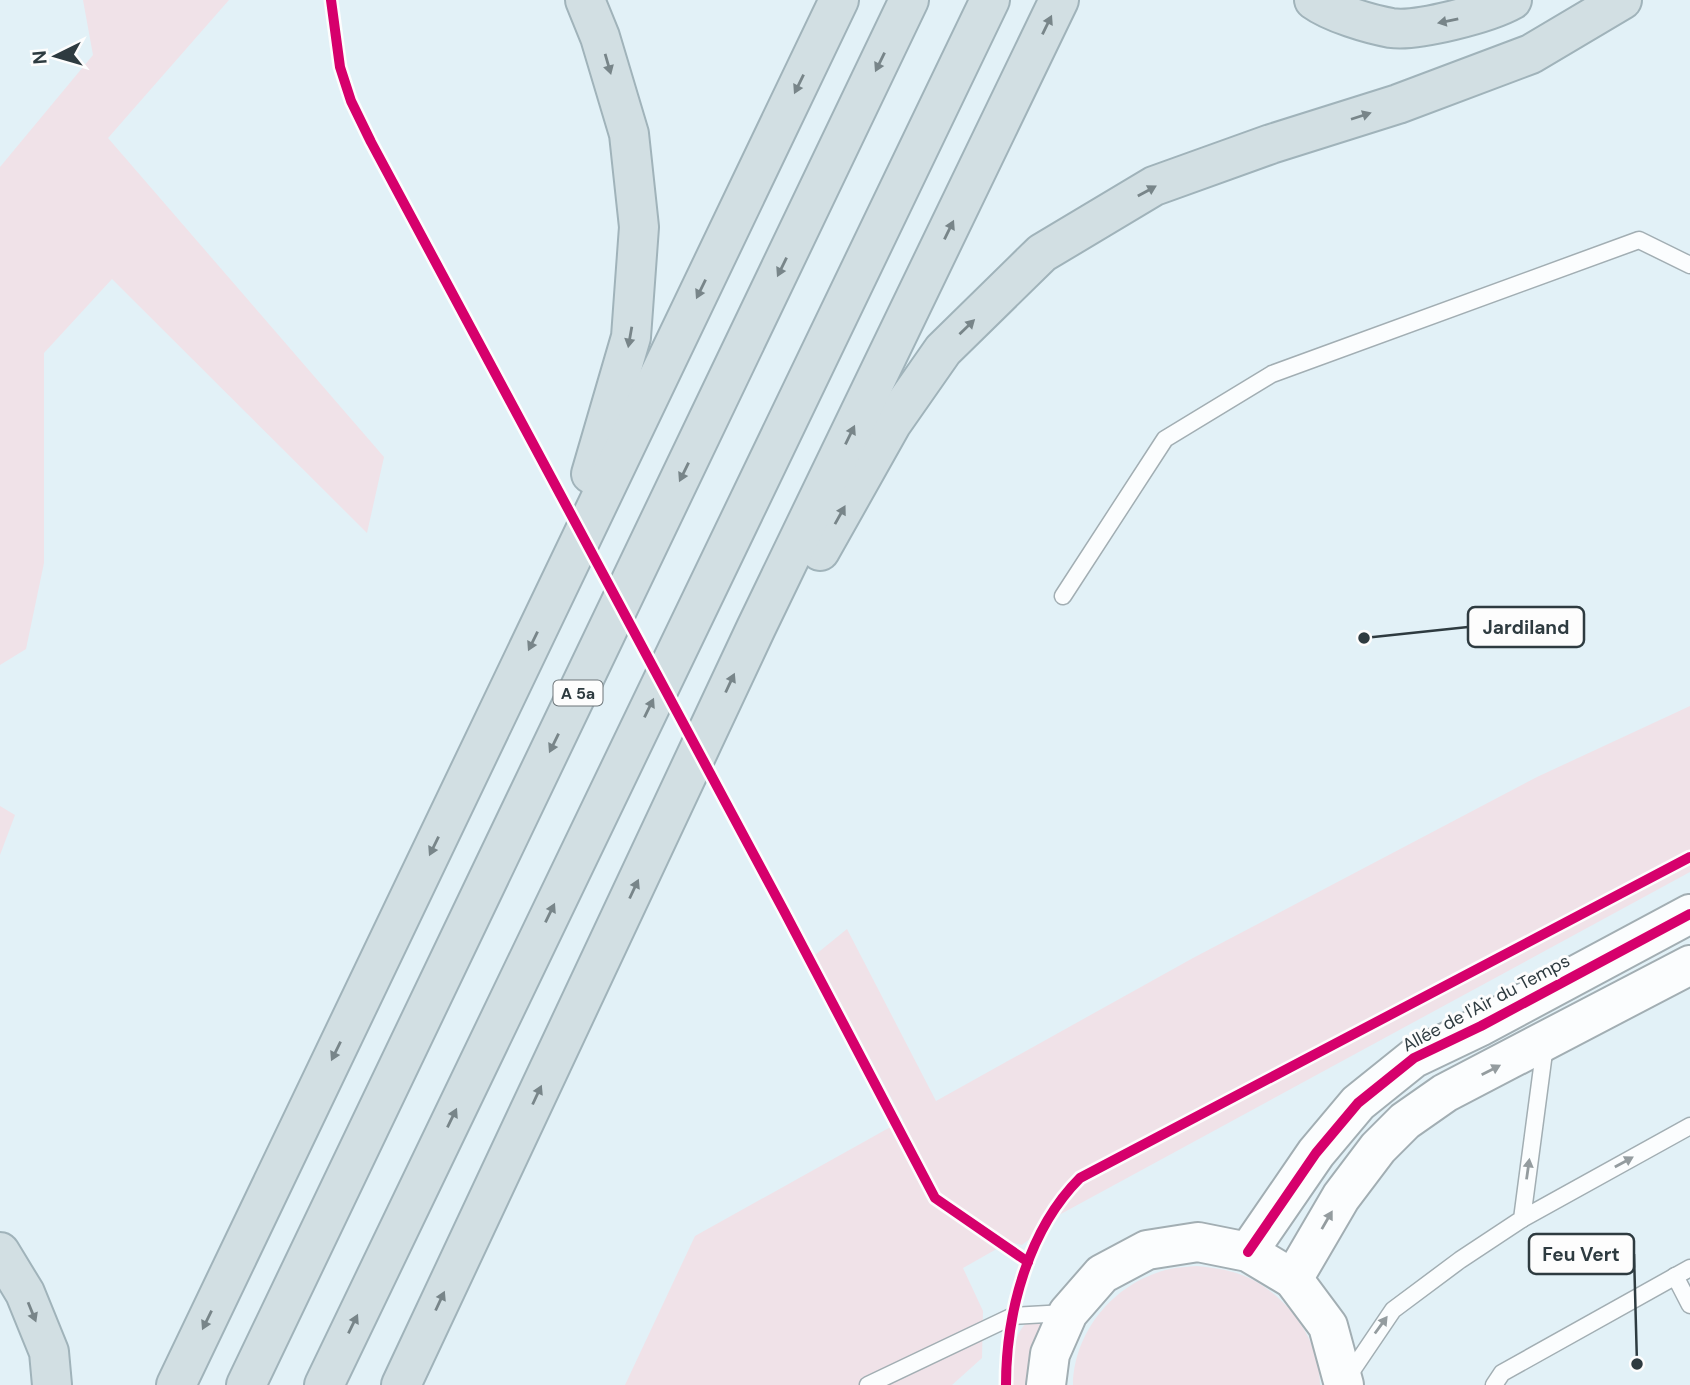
<svg xmlns="http://www.w3.org/2000/svg" width="1690" height="1385" font-family="'DM Sans',sans-serif">
	<style>
		.green { fill: #f0e2e8 }
		.lines { fill: none; stroke-linecap: round; stroke-linejoin: round }
		.service-casing { stroke: #a2aeb3; stroke-width: 19 }
		.tertiary-casing { stroke: #a2aeb3; stroke-width: 42 }
		.motorway-casing { stroke: #a0b3ba; stroke-width: 42 }
		.service { stroke: #fbfdfe; stroke-width: 16 }
		.tertiary { stroke: #fbfdfe; stroke-width: 38 }
		.motorway { stroke: #d2dfe3; stroke-width: 38 }
		.cycleway-casing { stroke: #fdfdfd; stroke-width: 15 }
		.cycleway { stroke: #d6006c; stroke-width: 10 }
		.oneway { fill: #788589 }
		.oneway2 { fill: #949c9f }
		.labels { text-anchor: middle; dominant-baseline: central; stroke-width: 6; stroke-linejoin: round; paint-order: stroke }
		.shield { fill: #fdfdfd; stroke: #6c7579; stroke-width: 2 }
		.shield-label { font-size: 16px; font-weight: bold; fill: #2e3b40 }
		.street-label { font-size: 18px; fill: #2e3b40; stroke: #fdfdfd }
		.leader { fill: none; stroke: #2e3b40; stroke-width: 2.5 }
		.callout-dot { fill: #2e3b40; stroke: #fdfdfd; stroke-width: 2.5 }
		.callout { fill: #fdfdfd; stroke: #2e3b40; stroke-width: 2.5 }
		.callout-label { font-size: 19px; text-anchor: middle; font-weight: bold; fill: #2e3b40 }
	</style>
	<rect width="100%" height="100%" fill="#e2f1f7"/>
	<g class="green">
		<polygon points="83,0 229,0 108,138 384,457 367,533 112,279 44,353 44,563 26,649 0,665 0,167 93,55"/>
		<polygon points="1690,706 1690,872 1035,1228 1031,1238 1022,1245 1009,1242 963,1268 983,1311 982,1358 952,1385 625,1385 695,1236 903,1120 815,955 847,929 936,1101 1193,958 1537,777"/>
		<polygon points="0,806 15,815 0,855"/>
		<path d="M1197 1266C1214 1268 1233 1270 1249 1278 1288 1297 1320 1340 1320 1385H1073C1074 1330 1116 1281 1170 1269 1178 1267 1188 1267 1197 1266Z"/>
		<path d="M1030 1320 1039 1322 1042 1329 1028 1385H1013C1013 1362 1010 1335 1030 1320Z"/>
	</g>
	<g class="lines">
		<defs>
			<g id="service">
				<polyline points="1063,596 1165,439 1272,374 1639,240 1690,265"/>
				<polyline points="1522,1219 1690,1126"/>
				<polyline points="1675,1276 1690,1305"/>
				<polyline points="1347,1378 1393,1310 1460,1260 1522,1219 1545,1045"/>
				<polyline points="868,1385 1013,1316 1065,1313"/>
				<polyline points="1494,1385 1502,1373 1690,1268"/>
			</g>
			<g id="tertiary">
				<polyline points="1248,1252 1316,1153 1358,1103 1414,1058 1481,1026 1690,914"/>
				<polyline points="1293,1279 1341,1197 1378,1148 1405,1121 1445,1093 1690,965"/>
				<polyline points="1046,1385 1050,1354 1068,1313 1102,1274 1147,1250 1198,1242 1248,1252 1293,1279 1328,1326 1344,1385"/>
			</g>
			<g id="motorway">
				<polyline points="585,0 600,37 629,134 639,227 631,337 591,474"/>
				<path d="M1314 0C1332 13 1369 24 1391 28 1417 32 1489 13 1512 0"/>
				<polyline points="820,551 892,423 943,350 1042,253 1154,186 1271,144 1398,104 1531,54 1622,0"/>
				<polyline points="0,1252 25,1293 49,1352 52,1385"/>
				<polyline points="176,1385 839,0"/>
				<polyline points="246,1385 909,0"/>
				<polyline points="324,1385 990,0"/>
				<polyline points="401,1385 756,628 1059,0"/>
			</g>
		</defs>
		<use href="#service" class="service-casing"/>
		<use href="#tertiary" class="tertiary-casing"/>
		<use href="#motorway" class="motorway-casing"/>
		<use href="#service" class="service"/>
		<use href="#tertiary" class="tertiary"/>
		<use href="#motorway" class="motorway"/>
		<defs>
			<g id="cycleway">
				<polyline points="331,0 340,67 351,101 371,142 784,911 935,1198 1028,1262"/>
				<polyline points="1248,1252 1316,1153 1358,1103 1414,1058 1481,1026 1690,914"/>
				<path d="M1006 1385C1006 1313 1028 1230 1080 1178L1690 857"/>
			</g>
		</defs>
		<use href="#cycleway" class="cycleway-casing"/>
		<use href="#cycleway" class="cycleway"/>
	</g>
	<defs><path id="oneway-solid" d="M-6-.8H1V-3.2L6.5 0L1 3.2V.8H-6Z" transform="scale(1.75)"/></defs>
	<g class="oneway">
		<use href="#oneway-solid" transform="translate(1448 21) rotate(168)"/>
		<use href="#oneway-solid" transform="translate(1047 25) rotate(-64)"/>
		<use href="#oneway-solid" transform="translate(880 62) rotate(116)"/>
		<use href="#oneway-solid" transform="translate(608 64) rotate(74)"/>
		<use href="#oneway-solid" transform="translate(799 84) rotate(116)"/>
		<use href="#oneway-solid" transform="translate(1361 116) rotate(-18)"/>
		<use href="#oneway-solid" transform="translate(1147 191) rotate(-29)"/>
		<use href="#oneway-solid" transform="translate(949 230) rotate(-64)"/>
		<use href="#oneway-solid" transform="translate(782 267) rotate(116)"/>
		<use href="#oneway-solid" transform="translate(701 289) rotate(116)"/>
		<use href="#oneway-solid" transform="translate(967 327) rotate(-44)"/>
		<use href="#oneway-solid" transform="translate(630 337) rotate(100)"/>
		<use href="#oneway-solid" transform="translate(850 435) rotate(-64)"/>
		<use href="#oneway-solid" transform="translate(684 472) rotate(116)"/>
		<use href="#oneway-solid" transform="translate(840 515) rotate(-61)"/>
		<use href="#oneway-solid" transform="translate(533 641) rotate(116)"/>
		<use href="#oneway-solid" transform="translate(730 683) rotate(-65)"/>
		<use href="#oneway-solid" transform="translate(649 708) rotate(-64)"/>
		<use href="#oneway-solid" transform="translate(554 743) rotate(116)"/>
		<use href="#oneway-solid" transform="translate(434 846) rotate(116)"/>
		<use href="#oneway-solid" transform="translate(634 889) rotate(-65)"/>
		<use href="#oneway-solid" transform="translate(550 913) rotate(-64)"/>
		<use href="#oneway-solid" transform="translate(336 1051) rotate(116)"/>
		<use href="#oneway-solid" transform="translate(537 1095) rotate(-65)"/>
		<use href="#oneway-solid" transform="translate(452 1118) rotate(-64)"/>
		<use href="#oneway-solid" transform="translate(440 1301) rotate(-65)"/>
		<use href="#oneway-solid" transform="translate(32 1312) rotate(68)"/>
		<use href="#oneway-solid" transform="translate(207 1320) rotate(116)"/>
		<use href="#oneway-solid" transform="translate(353 1324) rotate(-64)"/>
	</g>
	<g class="oneway2">
		<use href="#oneway-solid" transform="translate(1491 1070) rotate(-27)"/>
		<use href="#oneway-solid" transform="translate(1624 1162) rotate(-29)"/>
		<use href="#oneway-solid" transform="translate(1528 1169) rotate(-82)"/>
		<use href="#oneway-solid" transform="translate(1327 1220) rotate(-60)"/>
		<use href="#oneway-solid" transform="translate(1381 1325) rotate(-54)"/>
	</g>
	<g class="labels">
		<rect class="shield" x="553.5" y="680.5" width="49" height="25" rx="5"/>
		<g class="shield-label">
			<text x="578" y="693">A 5a</text>
		</g>
		<g class="street-label">
			<text transform="translate(1486 1003) rotate(-28)">Allée de l'Air du Temps</text>
		</g>
	</g>
	<path class="leader" d="M1364 638L1468 627M1637 1364L1634 1254"/>
	<g class="callout-dot">
		<circle cx="1364" cy="638" r="7"/>
		<circle cx="1637" cy="1364" r="7"/>
	</g>
	<g class="callout">
		<rect x="1468" y="607" width="116" height="40" rx="7"/>
		<rect x="1529" y="1234" width="105" height="40" rx="7"/>
	</g>
	<g class="callout-label">
		<text x="1526" y="634">Jardiland</text>
		<text x="1581" y="1261">Feu Vert</text>
	</g>
	<g transform="translate(56 56) rotate(265)" stroke="#fdfdfd" stroke-width="5" paint-order="stroke">
	<path d="M0-5L12 26L0 18L-12 26Z" fill="#2e3b40"/>
	<text y="-10" font-size="19" font-weight="bold" text-anchor="middle" fill="#2e3b40">N</text>
	</g>
</svg>
